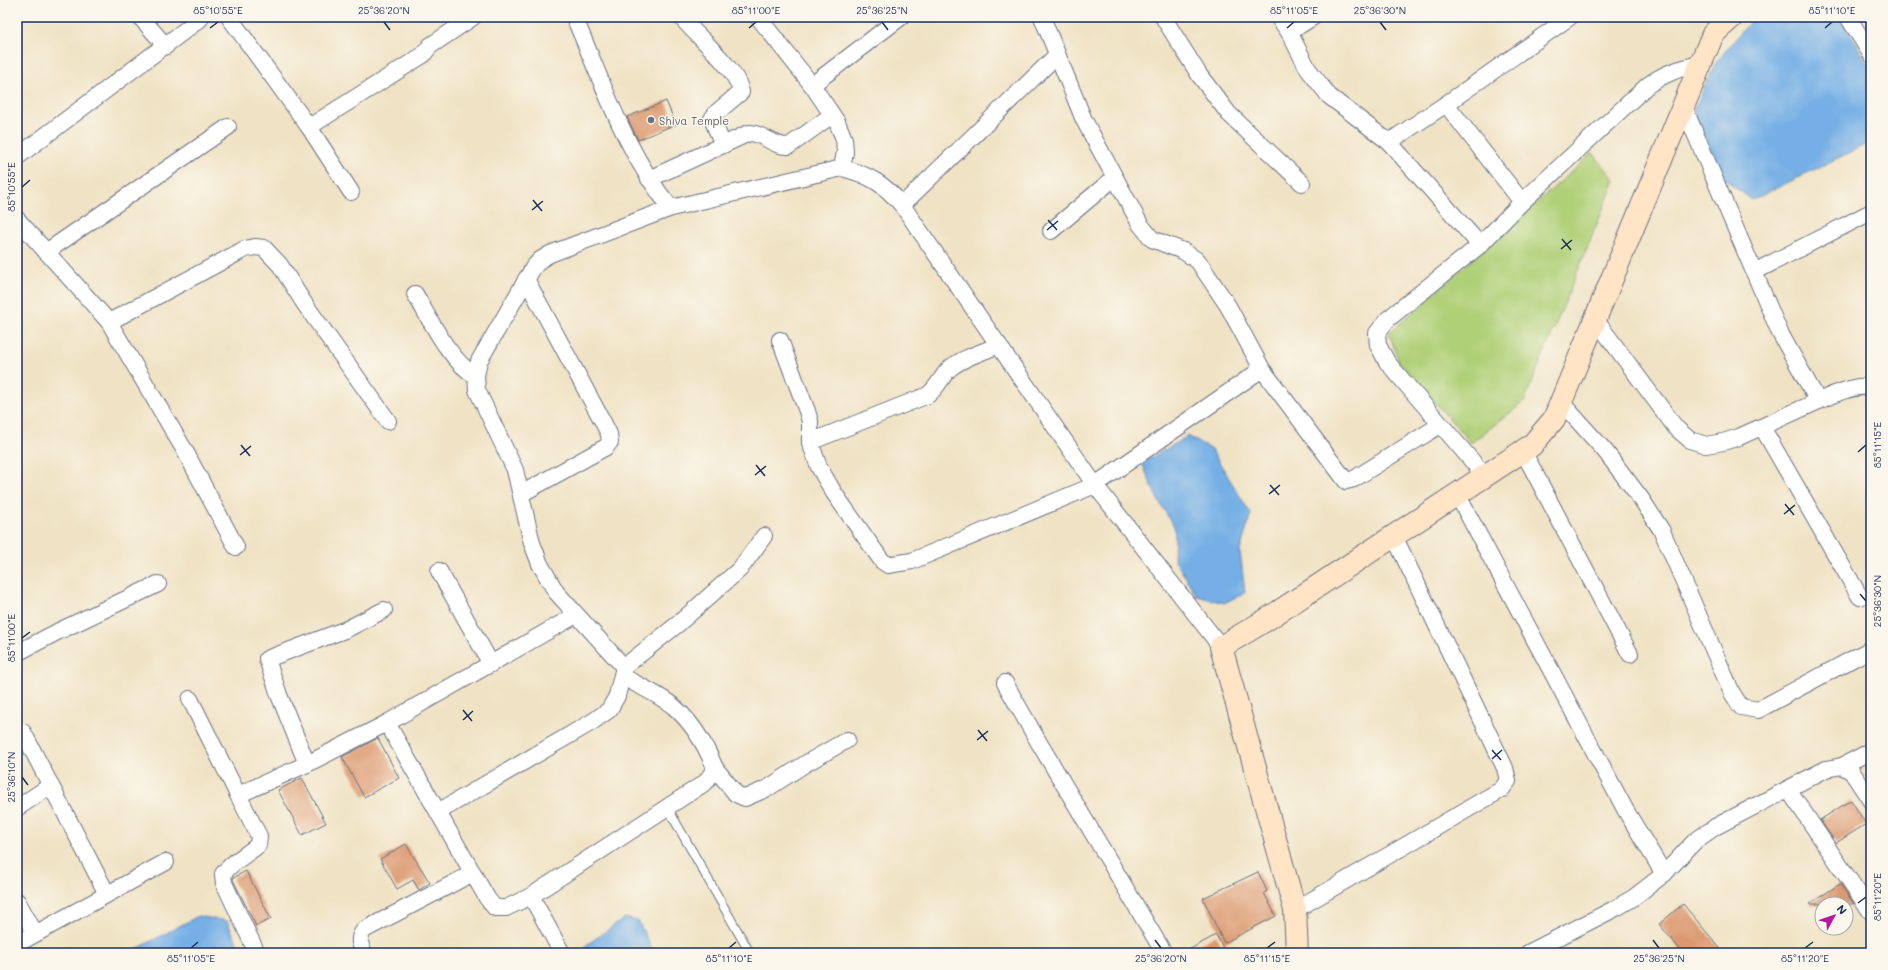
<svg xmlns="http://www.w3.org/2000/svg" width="1888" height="970" font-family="Mali,sans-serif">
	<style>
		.green { fill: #b0d078; stroke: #66806b }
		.water { fill: #74afe5; stroke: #486fa2 }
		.building { fill: #dc996f }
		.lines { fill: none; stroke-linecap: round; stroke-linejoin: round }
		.service-casing { stroke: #666e82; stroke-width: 10 }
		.minor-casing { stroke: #666e82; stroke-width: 18 }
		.secondary-casing { stroke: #666e82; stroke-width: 24 }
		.service { stroke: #fff; stroke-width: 8 }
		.minor { stroke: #fff; stroke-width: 16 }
		.secondary { stroke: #ffe4c6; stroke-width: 22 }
		.ticks { fill: none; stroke: #1b2f5e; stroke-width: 1.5 }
		.worship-dot { fill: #6b7280; stroke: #fbf7ec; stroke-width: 1.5 }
		.labels { text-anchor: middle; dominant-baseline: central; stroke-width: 3; stroke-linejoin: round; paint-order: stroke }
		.worship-label { font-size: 11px; fill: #5b616d; stroke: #fbf7ec; text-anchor: start }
		.neatline { fill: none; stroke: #1b2f5e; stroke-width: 1.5 }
		.ticks-label { font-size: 10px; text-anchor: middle; fill: #1b2f5e }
	</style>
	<rect width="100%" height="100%" fill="#fbf7ec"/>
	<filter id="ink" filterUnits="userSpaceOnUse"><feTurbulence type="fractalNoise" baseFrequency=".025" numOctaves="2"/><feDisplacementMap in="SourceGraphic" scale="8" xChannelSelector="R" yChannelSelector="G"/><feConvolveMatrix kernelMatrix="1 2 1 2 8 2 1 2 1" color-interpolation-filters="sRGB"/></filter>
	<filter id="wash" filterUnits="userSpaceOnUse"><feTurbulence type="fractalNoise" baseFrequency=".012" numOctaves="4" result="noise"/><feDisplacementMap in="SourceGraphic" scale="16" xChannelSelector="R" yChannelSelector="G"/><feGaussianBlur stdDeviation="0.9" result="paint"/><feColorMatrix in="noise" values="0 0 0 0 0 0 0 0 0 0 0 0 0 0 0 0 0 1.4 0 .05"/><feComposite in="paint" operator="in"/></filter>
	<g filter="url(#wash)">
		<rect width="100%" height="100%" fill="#f0e3c5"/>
		<polygon class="green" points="1593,153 1615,180 1524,402 1471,443 1399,362 1389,333"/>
		<g class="water">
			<polygon points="1754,17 1840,17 1871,69 1871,142 1752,200 1723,178 1693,111 1717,61"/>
			<polygon points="1188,436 1211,449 1251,514 1240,551 1245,593 1224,603 1197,596 1174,559 1175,529 1156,496 1142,463"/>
			<polygon points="198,916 227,921 242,953 129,953"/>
			<polygon points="625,918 638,921 654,953 583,953 586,945"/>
		</g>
		<g id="blocks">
			<g class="building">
				<polygon points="666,101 676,124 638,140 627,117"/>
				<polygon points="378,738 399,778 364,797 342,757"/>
				<polygon points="302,778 326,823 302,835 278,790"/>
				<polygon points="1851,800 1866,824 1836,843 1820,820"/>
				<polygon points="406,844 430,883 419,890 413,880 397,889 380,859"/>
				<polygon points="246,871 271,919 256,926 233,880 233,878"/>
				<polygon points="1258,872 1267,891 1264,893 1276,916 1224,943 1203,898"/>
				<polygon points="1840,884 1854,904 1809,904"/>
				<polygon points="1683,904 1724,953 1683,953 1659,924"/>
				<polygon points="1216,935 1226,953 1183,953"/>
			</g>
		</g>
	</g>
	<g filter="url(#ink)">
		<use href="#blocks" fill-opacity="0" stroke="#666e82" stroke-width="1"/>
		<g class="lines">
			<defs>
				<polyline id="service" points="667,807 750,953"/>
				<g id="minor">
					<polyline points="140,17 166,46"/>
					<polyline points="229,17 309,127"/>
					<path d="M574 17C603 82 625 153 671 208"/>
					<path d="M681 17C697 37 737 68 741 92L716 113 712 119 723 145"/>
					<polyline points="758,17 812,85 837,122 844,139 845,152 842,168"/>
					<polyline points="1042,17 1084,120 1140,224 1152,239 1183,251 1198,261 1228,306 1262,369 1346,481 1354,479 1440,425"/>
					<polyline points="1163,17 1200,76 1229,114 1302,183"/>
					<polyline points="1278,17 1289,32 1313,17"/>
					<path d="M1570 17 1446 104 1522 202 1648 85C1665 73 1680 68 1700 64"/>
					<polyline points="1848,17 1871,54"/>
					<polyline points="1289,32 1308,69 1329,96 1389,142"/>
					<polyline points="812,85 901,17"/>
					<polyline points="1446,104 1389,142 1480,245"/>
					<polyline points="1683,105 1780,333 1818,401"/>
					<polyline points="17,157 200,19"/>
					<path d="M649 179 749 133C764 133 773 147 789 146L832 115"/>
					<polyline points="351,192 309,127 423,55 430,46 473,17"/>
					<polyline points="902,205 1057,55"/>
					<polyline points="17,219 109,322 185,451 236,547"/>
					<polyline points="1051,231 1114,178"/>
					<polyline points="46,252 228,127"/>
					<polyline points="1754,272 1871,212"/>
					<path d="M415 294C430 319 450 362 476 376"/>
					<path d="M1595 319 1676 428 1690 440 1706 445 1723 442 1739 437 1832 395C1843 391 1859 384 1871 388"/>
					<polyline points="109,322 245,249 255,247 264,248 280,265 304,303 388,421"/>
					<polyline points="780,340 807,411 810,421 810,442 819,467 834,493 882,561 888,565 912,561 1095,485 1262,369"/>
					<polyline points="1561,402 1605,451 1642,500 1662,531 1732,693 1741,707 1758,710 1871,649"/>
					<polyline points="1762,427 1860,597"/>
					<path d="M810 442 928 395C937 388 941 378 948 370 961 358 983 352 999 345"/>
					<polyline points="1523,451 1630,654"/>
					<polyline points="1485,476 1387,362 1378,345 1377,333 1388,319 1480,245 1522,202"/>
					<polyline points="521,494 606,447 610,442 609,434 603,422 526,279"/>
					<polyline points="1457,494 1626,811 1664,874"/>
					<polyline points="439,571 491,664"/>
					<path d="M576 615 387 723 487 898 495 908H506L531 896 706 782 715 768C706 746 692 722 673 706 658 694 639 686 622 676"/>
					<polyline points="17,653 57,632 158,584"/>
					<path d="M624 667 556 592 540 564 532 543 515 470 477 390 476 376 479 361 533 268 540 260 550 254 671 208 842 168C870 175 884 184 902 205L1095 485 1221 647"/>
					<polyline points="1005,683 1038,741 1164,953"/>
					<polyline points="190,699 238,795 307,764 387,723"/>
					<polyline points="23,732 107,894"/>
					<polyline points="307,764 279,695 267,659 347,629 384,610"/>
					<polyline points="1842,766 1871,751"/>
					<polyline points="715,768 736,794 745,798 768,788 805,764 847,740"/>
					<polyline points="1788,789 1871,912"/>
					<path d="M238 795 259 836 258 845C247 855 231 862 223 874L224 883 257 953"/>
					<polyline points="17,808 50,786"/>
					<polyline points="438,812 592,722 609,710 617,696 624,667 678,624 740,569 764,536"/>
					<polyline points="531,896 562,953"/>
					<polyline points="17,901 35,933"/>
					<polyline points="1295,910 1485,799 1501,790 1508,781 1505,768 1394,536"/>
					<polyline points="17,944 166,862"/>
					<path d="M364 953C360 944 357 939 364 930L473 873"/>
					<polyline points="1528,953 1616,908 1633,898 1664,874 1695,841 1715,827 1826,769 1842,766 1852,772 1871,801"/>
				</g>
				<polyline id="secondary" points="1297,953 1295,910 1221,647 1266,620 1532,445 1554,419 1713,34 1732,17"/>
			</defs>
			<use href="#service" class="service-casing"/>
			<use href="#minor" class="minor-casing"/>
			<use href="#secondary" class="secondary-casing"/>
			<use href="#service" class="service"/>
			<use href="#minor" class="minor"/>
			<use href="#secondary" class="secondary"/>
		</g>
	</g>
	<path class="ticks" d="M384 22 390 30M882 22 888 30M1380 22 1386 30M210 28 218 22M749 28 756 22M1287 28 1294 22M1825 28 1832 22M22 187 30 180M533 200 542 211M532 210 543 201M1048 220 1057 230M1047 230 1058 221M1562 239 1571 250M1561 249 1572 240M241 445 250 456M1858 452 1866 445M240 455 251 446M756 465 765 476M755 475 766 466M1270 485 1279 495M1269 494 1280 485M1785 504 1794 515M1784 514 1795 505M1860 594 1866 601M22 638 30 632M463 710 472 721M463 720 473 711M978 730 987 741M977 740 988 731M1492 750 1501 760M1492 759 1502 750M22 777 28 785M1858 903 1866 897M1155 940 1161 948M1653 940 1659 948M191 948 198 942M729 948 736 942M1267 948 1275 942M1805 948 1813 942"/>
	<circle class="worship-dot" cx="651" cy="120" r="4"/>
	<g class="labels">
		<g class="worship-label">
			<text x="659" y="120">Shiva Temple</text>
		</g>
	</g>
	<rect width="1888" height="970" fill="none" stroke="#fbf7ec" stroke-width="44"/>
	<g transform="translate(1834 916) rotate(50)"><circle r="19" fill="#fbf7ec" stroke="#a1a7b3"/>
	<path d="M0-3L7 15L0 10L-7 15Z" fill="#b5179e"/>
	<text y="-6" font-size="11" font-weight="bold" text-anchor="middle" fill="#1b2f5e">N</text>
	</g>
	<rect x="22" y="22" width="1844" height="926" class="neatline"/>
	<g class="ticks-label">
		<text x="218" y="14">85°10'55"E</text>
		<text x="384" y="14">25°36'20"N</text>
		<text x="756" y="14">85°11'00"E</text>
		<text x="882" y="14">25°36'25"N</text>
		<text x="1294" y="14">85°11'05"E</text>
		<text x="1380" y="14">25°36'30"N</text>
		<text x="1832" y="14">85°11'10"E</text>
		<text transform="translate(11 187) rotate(-90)" y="4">85°10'55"E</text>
		<text transform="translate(1877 445) rotate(-90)" y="4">85°11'15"E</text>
		<text transform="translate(1877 601) rotate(-90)" y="4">25°36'30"N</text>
		<text transform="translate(11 638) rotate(-90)" y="4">85°11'00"E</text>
		<text transform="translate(11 777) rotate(-90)" y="4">25°36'10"N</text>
		<text transform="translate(1877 897) rotate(-90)" y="4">85°11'20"E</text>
		<text x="191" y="962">85°11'05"E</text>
		<text x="729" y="962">85°11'10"E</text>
		<text x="1161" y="962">25°36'20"N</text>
		<text x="1267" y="962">85°11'15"E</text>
		<text x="1659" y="962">25°36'25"N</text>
		<text x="1805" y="962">85°11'20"E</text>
	</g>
</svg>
